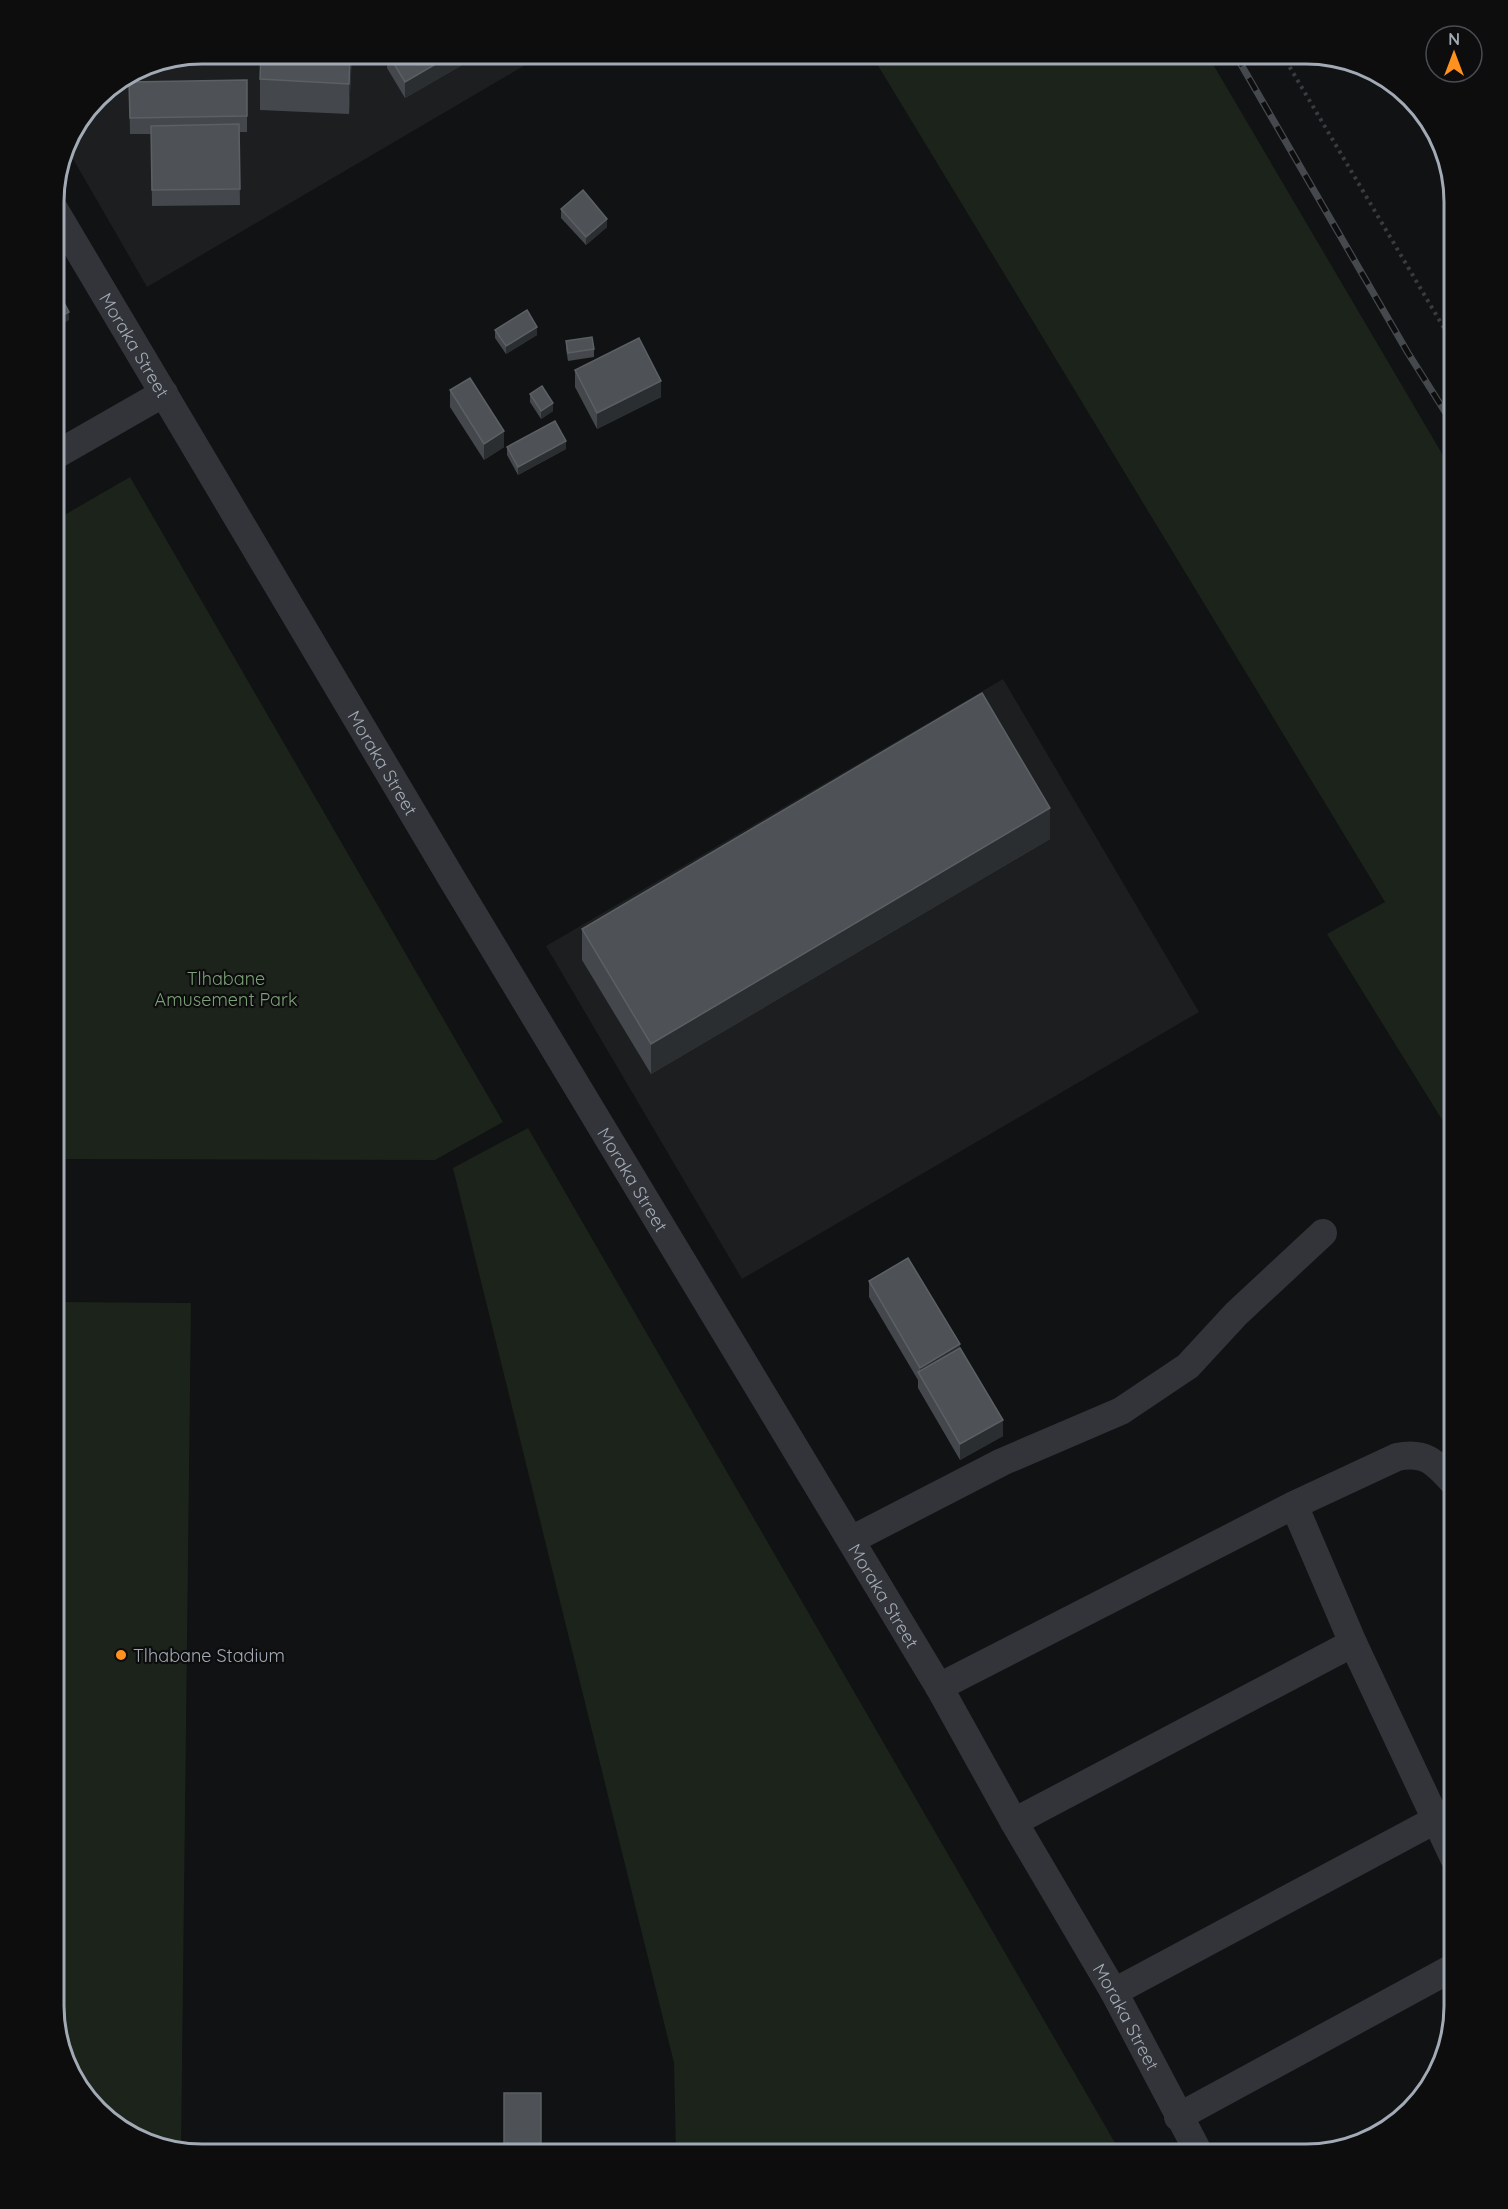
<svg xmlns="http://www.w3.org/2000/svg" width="1508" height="2209" font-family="Quicksand,sans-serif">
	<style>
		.built { fill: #1d1e20 }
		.green { fill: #1b231b }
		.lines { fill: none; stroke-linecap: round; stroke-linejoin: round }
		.path { stroke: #383b40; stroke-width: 4; stroke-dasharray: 3 4.5; stroke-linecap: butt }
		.minor { stroke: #323439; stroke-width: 28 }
		.rail-casing { stroke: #45494e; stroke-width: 7 }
		.rail { stroke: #0d0d0e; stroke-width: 4.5; stroke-dasharray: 14; stroke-linecap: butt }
		.wall { fill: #44474b }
		.shaded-wall { fill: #2b2e30 }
		.building { fill: #4e5256; stroke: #5b6065; stroke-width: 1.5 }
		.poi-dot { fill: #ff911e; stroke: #0d0d0e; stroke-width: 2 }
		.labels { text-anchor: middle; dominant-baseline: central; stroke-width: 4.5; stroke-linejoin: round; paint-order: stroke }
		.street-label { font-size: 18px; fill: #a2abb5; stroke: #0d0d0e }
		.park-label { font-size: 18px; fill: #7ba277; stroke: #0d0d0e }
		.poi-label { font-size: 18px; fill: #a2abb5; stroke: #0d0d0e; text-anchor: start }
		.rim { fill: none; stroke: #a2abb5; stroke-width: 3 }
	</style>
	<rect width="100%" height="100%" fill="#111213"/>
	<g class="built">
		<polygon points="202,54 544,54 147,287 65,145 98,97 146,65"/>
		<polygon points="1003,679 1199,1012 742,1279 546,946"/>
	</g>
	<g class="green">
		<polygon points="871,54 1207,54 1454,474 1454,1139 1327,934 1385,902"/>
		<polygon points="130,477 503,1122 435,1160 54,1159 54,521"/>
		<polygon points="528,1128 1122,2155 676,2155 674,2063 453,1168"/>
		<polygon points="54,1302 191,1303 181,2151 128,2135 74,2080 54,2007"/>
	</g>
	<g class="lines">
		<polyline class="path" points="1282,54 1454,345"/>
		<g class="minor">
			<path id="s1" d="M54 209 452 879 939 1687 1014 1822 1114 1992 1200 2155"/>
			<polyline points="54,456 164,393"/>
			<polyline points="1294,1505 1353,1643 1454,1858"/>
			<polyline points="851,1540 1002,1462 1121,1411 1188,1366 1236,1314 1323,1233"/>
			<path d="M939 1687 1294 1505 1397 1457C1426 1451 1436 1463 1454 1483"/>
			<polyline points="1014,1822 1353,1643"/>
			<polyline points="1114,1992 1454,1810"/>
			<polyline points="1178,2117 1454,1967"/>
		</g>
		<defs>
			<polyline id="rail" points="1235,54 1408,353 1454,426"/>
		</defs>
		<use href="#rail" class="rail-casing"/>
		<use href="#rail" class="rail"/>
	</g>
	<g class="wall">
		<polygon points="202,54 239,54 239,60 167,61"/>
		<polygon points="352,54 349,114 260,110 260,79"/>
		<polygon points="387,54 481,54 405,98 387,68"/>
		<polygon points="247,80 247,132 239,132 240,205 152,206 151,134 130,134 129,82"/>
		<polygon points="561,209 607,227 586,245 561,218"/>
		<polygon points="495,330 537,335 506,354 495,338"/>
		<polygon points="566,341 594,349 594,357 568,361 566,349"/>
		<polygon points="575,370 661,397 597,429 575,387"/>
		<polygon points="450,390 504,447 484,460 450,407"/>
		<polygon points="530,394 553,411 541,419 530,402"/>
		<polygon points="507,447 566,449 518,475 507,455"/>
		<polygon points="1050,839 651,1074 582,960 582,929"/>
		<polygon points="869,1281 960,1348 1003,1436 960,1460 918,1388 918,1380 869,1297"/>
		<rect x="504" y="2093" width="37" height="62"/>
	</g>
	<g class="shaded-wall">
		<polygon points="350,54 352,54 349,114 349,84"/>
		<polygon points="453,54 481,54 405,98 405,82"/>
		<polygon points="607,219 607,227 586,245 586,237"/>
		<polygon points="69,312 69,320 54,329 54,320"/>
		<polygon points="537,327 537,335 506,354 506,346"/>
		<polygon points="59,337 59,353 54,356 54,340"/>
		<polygon points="661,381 661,397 597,429 597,413"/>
		<polygon points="553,403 553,411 541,419 541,411"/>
		<polygon points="504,431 504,447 484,460 484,444"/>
		<polygon points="566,441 566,449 518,475 518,467"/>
		<polygon points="1050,808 1050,839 651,1074 651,1044"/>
		<polygon points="960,1344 960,1360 920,1376 920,1368"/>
		<polygon points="1003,1420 1003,1436 960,1460 960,1444"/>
	</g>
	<g class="building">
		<polygon points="261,54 350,54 349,84 260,79"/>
		<polygon points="388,54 453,54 405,82"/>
		<polygon points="247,80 247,116 130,118 129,82"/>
		<polygon points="239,124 240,189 152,190 151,126"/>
		<polygon points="583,190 607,219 586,237 561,209"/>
		<polygon points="55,286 69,312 54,320 54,286"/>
		<polygon points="527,310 537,327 506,346 495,330"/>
		<polygon points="54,329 59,337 54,340"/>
		<polygon points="592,337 594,349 568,353 566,341"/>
		<polygon points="639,338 661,381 597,413 575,370"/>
		<polygon points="470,378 504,431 484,444 450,390"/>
		<polygon points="542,386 553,403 541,411 530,394"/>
		<polygon points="555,421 566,441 518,467 507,447"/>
		<polygon points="982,693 1050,808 651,1044 582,929"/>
		<polygon points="908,1258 960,1344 920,1368 869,1281"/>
		<polygon points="960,1348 1003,1420 960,1444 918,1372"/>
		<rect x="504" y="2093" width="37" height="53"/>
	</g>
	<circle class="poi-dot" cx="121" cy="1655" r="6"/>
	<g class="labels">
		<g class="street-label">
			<text stroke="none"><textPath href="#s1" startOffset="158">Moraka Street</textPath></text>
			<text stroke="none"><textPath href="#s1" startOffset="644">Moraka Street</textPath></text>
			<text stroke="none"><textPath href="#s1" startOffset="1130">Moraka Street</textPath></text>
			<text stroke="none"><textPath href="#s1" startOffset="1616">Moraka Street</textPath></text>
			<text stroke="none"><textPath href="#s1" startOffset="2102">Moraka Street</textPath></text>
		</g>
		<g class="park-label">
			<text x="226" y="978">Tlhabane<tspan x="226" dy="21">Amusement Park</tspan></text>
		</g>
		<g class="poi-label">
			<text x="133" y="1655">Tlhabane Stadium</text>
		</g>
	</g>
	<path d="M0 0H1508V2209H0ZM202 64H1306A138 138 0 0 1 1444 202V2006A138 138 0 0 1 1306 2144H202A138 138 0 0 1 64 2006V202A138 138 0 0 1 202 64Z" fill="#0d0d0e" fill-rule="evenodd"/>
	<path class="rim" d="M202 64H1306A138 138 0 0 1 1444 202V2006A138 138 0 0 1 1306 2144H202A138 138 0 0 1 64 2006V202A138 138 0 0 1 202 64Z"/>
	<g transform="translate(1454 54)"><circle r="28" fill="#0d0d0e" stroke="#494c51" stroke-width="1.5"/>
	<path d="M0-4.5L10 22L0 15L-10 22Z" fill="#ff911e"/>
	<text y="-9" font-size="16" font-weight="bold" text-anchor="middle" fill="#a2abb5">N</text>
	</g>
</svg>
